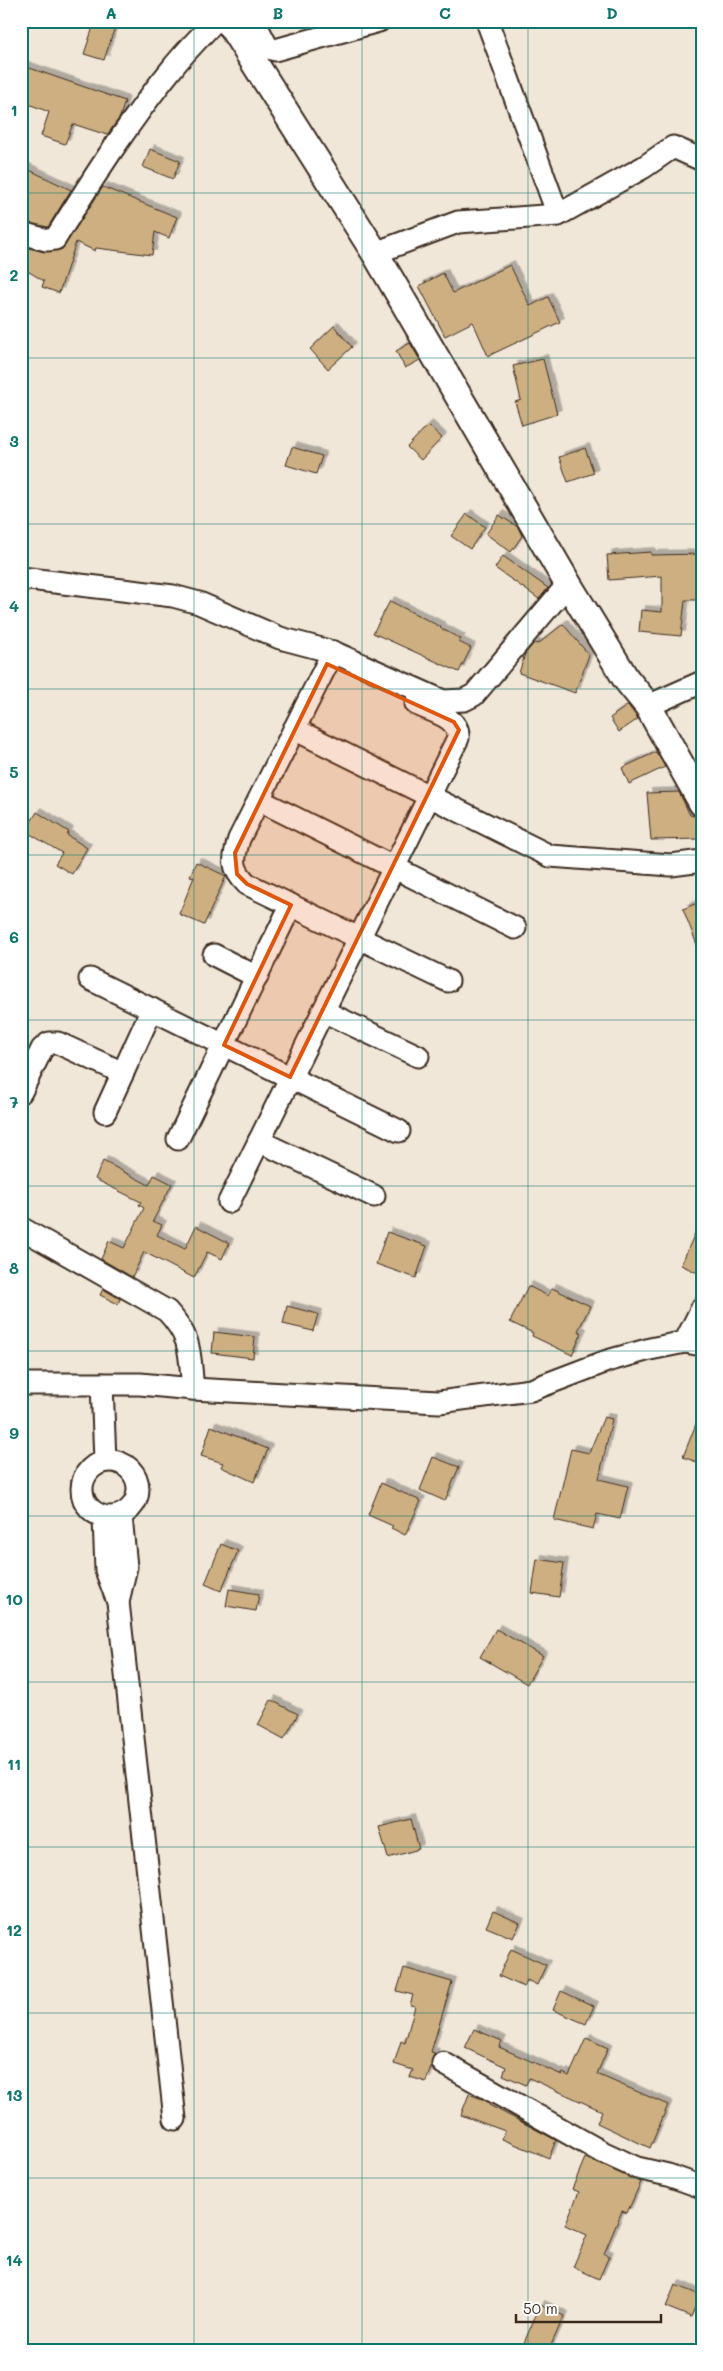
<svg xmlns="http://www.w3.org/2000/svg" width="723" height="2371" font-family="Mali,sans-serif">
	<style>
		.building { fill: #cdaf81; stroke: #3b2a1e; filter: url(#shadow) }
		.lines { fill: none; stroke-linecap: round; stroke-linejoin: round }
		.minor-casing { stroke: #3b2a1e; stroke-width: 25 }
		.tertiary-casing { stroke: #3b2a1e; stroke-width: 30 }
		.minor { stroke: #fff; stroke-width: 21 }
		.tertiary { stroke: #fff; stroke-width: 26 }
		.marked { fill: #df570d; fill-opacity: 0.2; stroke: #df570d; stroke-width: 4; stroke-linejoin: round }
		.grid { fill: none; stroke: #0f766e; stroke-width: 1; stroke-opacity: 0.55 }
		.neatline { fill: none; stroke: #0f766e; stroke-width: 2 }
		.grid-label { font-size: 16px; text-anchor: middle; font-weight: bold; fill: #0f766e }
	</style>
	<defs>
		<filter id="shadow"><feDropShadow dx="4.5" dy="-4.5" stdDeviation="0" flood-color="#0004"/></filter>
	</defs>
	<rect width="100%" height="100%" fill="#f0e7d9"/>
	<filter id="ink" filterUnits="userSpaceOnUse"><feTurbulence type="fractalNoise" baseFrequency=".02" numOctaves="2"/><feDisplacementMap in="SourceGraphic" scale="10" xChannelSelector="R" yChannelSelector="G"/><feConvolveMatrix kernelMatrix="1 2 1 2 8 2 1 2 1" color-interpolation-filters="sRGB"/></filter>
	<g filter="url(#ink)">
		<g class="building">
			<polygon points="95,21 117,21 104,60 84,54"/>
			<polygon points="21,65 125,101 120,117 107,135 73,124 65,144 41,136 49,112 21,101"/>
			<polygon points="150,149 180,161 173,179 143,167"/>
			<polygon points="21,166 71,190 48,227 21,221"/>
			<polygon points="103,187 177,217 169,238 155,232 152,255 96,248 95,251 76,242 59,293 42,287 44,281 21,267 21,246 44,252 62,249"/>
			<polygon points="510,265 530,306 548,297 560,322 488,356 473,322 445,336 419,286 443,273 453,293"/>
			<polygon points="334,326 352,347 328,369 310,349"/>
			<polygon points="410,343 420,360 405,368 396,351"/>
			<polygon points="543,359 557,414 522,425 515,402 521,400 513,366"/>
			<polygon points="428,425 442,438 421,460 407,447"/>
			<polygon points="292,447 322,456 316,474 286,465"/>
			<polygon points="585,448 594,473 568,482 559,457"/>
			<polygon points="467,514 485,527 470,549 451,536"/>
			<polygon points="499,515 518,527 522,536 511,552 486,534"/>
			<polygon points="651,552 651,555 702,554 702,600 685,600 681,636 639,632 641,610 662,612 662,576 609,580 607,555"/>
			<polygon points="503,556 548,588 539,599 495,568"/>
			<polygon points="390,601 441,627 440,628 461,639 459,642 471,648 459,672 373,633"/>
			<polygon points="563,624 589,655 575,693 519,673 525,654 534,643 538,644"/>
			<polygon points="628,705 638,719 619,732 610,718"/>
			<polygon points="656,752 665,767 629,784 622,768"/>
			<polygon points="679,792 690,815 702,818 702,839 651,840 647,793"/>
			<polygon points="37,812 69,832 67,835 87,848 72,874 55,864 62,853 25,831"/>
			<polygon points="196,862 226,876 204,925 179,914 194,877 190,876"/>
			<polygon points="702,901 702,954 701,955 683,909"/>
			<polygon points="103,1161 149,1185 154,1175 172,1184 153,1221 162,1225 157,1235 185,1249 196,1226 229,1243 222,1259 207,1252 194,1278 144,1252 132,1277 101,1259 109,1241 124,1248 144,1208 139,1205 141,1202 95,1179"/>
			<polygon points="702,1217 702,1275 681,1265"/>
			<polygon points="387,1232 427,1246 416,1278 376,1264"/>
			<polygon points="528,1286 548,1296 552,1288 590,1306 578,1331 582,1333 572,1355 532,1336 533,1333 510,1322"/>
			<polygon points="103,1289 120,1299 118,1304 100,1295"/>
			<polygon points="287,1306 318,1314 313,1331 283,1324"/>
			<polygon points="214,1332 255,1337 253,1358 212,1353"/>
			<polygon points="701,1411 702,1411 702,1464 683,1457"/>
			<polygon points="604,1417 612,1419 599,1479 628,1486 620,1519 597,1514 593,1529 554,1520 571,1449 589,1453"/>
			<polygon points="211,1426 268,1449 254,1482 221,1467 223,1463 201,1456"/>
			<polygon points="433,1457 459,1467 445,1501 420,1490"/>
			<polygon points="381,1483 421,1501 405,1535 391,1528 393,1526 368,1515"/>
			<polygon points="221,1544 238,1551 221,1591 205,1584"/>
			<polygon points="537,1559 564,1563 559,1597 532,1593"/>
			<polygon points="229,1589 259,1594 256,1611 226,1606"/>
			<polygon points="496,1629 543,1656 527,1684 480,1657"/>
			<polygon points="271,1700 298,1714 284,1739 258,1725"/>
			<polygon points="411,1819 419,1849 388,1858 379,1827"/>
			<polygon points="493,1911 520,1923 513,1938 486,1927"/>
			<polygon points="511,1949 546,1965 537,1985 527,1980 524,1987 499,1976"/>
			<polygon points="404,1968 452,1982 431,2052 435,2053 426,2082 410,2077 413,2070 394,2064 401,2041 405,2043 415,2006 410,2005 413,1995 397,1991"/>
			<polygon points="561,1991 594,2006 586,2024 553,2010"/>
			<polygon points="474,2029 502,2041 499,2047 562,2075 563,2073 569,2076 586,2038 608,2048 597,2074 668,2105 650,2148 597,2123 602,2111 529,2078 526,2085 503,2075 506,2067 465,2048"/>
			<polygon points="469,2094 482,2099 490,2103 489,2105 556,2140 549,2158 502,2139 505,2131 461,2115"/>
			<polygon points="585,2158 641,2182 627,2213 622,2211 604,2254 609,2256 599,2279 573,2267 587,2235 565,2225 579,2192 572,2189"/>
			<polygon points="675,2285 700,2295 691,2317 666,2307"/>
			<polygon points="540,2305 564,2316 549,2350 521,2350"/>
		</g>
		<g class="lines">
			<defs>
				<g id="minor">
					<polyline points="254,21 268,48 275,50 379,21"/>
					<polyline points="487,21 558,215"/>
					<path d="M21 233 47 240 55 239C92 180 129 121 174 66 186 51 201 36 215 21"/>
					<polyline points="375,253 458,222 558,215 644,167 673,147 702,160"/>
					<polyline points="21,578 173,596 199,603 280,638 333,652"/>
					<polyline points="648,706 702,682"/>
					<polyline points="294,729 550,856 671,865 702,861"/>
					<polyline points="259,800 515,928"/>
					<polyline points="214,955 257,977"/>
					<polyline points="90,979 399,1131"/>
					<path d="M448 981 247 884C231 868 233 860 239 839L333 652 443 701 464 700 474 695 568 584"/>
					<polyline points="323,1011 418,1056"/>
					<polyline points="21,1092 42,1049 49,1043 58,1043 123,1073"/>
					<polyline points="105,1112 152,1009"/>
					<polyline points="178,1139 291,905"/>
					<polyline points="259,1141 374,1196"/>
					<path d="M229 1202 458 738C460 717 433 712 416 704"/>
					<path d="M21 1228 167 1311C193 1339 189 1354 193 1389"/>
					<polyline points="685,1342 702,1308"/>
					<polyline points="21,1384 140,1384 193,1389 439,1402 531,1390 607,1361 650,1349 685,1342 702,1345"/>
					<polyline points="102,1384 105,1461"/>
					<circle cx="110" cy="1489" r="28"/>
					<polyline points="104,1518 106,1570 118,1602 175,2119"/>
					<polyline points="118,1602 126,1567 121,1516"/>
					<polyline points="443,2063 600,2151 637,2168 668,2175 702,2187"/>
				</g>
				<polyline id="tertiary" points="228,21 375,253 568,584 626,679 648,706 702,803"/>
			</defs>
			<use href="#minor" class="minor-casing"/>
			<use href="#tertiary" class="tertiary-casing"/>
			<use href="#minor" class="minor"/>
			<use href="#tertiary" class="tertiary"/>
		</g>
	</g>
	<path class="marked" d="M327 664 454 722 459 730 290 1077 224 1045 291 905 247 884 237 874 235 853Z"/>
	<path class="grid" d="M194 21V2350M362 21V2350M528 21V2350M21 193H702M21 358H702M21 524H702M21 689H702M21 855H702M21 1020H702M21 1186H702M21 1351H702M21 1516H702M21 1682H702M21 1847H702M21 2013H702M21 2178H702"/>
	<rect width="723" height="2371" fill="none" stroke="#fff" stroke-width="55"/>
	<path d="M516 2314v8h145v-8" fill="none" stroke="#3b2a1e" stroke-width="2.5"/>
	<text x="523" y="2314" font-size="15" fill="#3b2a1e" stroke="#ffffff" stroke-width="4" paint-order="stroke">50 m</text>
	<rect x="28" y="28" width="668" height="2316" class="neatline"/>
	<g class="grid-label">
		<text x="111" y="19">A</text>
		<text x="278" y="19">B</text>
		<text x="445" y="19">C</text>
		<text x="612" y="19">D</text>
		<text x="14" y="116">1</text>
		<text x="14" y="281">2</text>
		<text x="14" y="447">3</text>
		<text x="14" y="612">4</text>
		<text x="14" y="778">5</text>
		<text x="14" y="943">6</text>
		<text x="14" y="1108">7</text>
		<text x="14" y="1274">8</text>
		<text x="14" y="1439">9</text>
		<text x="14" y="1605">10</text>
		<text x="14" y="1770">11</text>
		<text x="14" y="1936">12</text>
		<text x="14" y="2101">13</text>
		<text x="14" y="2266">14</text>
	</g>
</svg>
